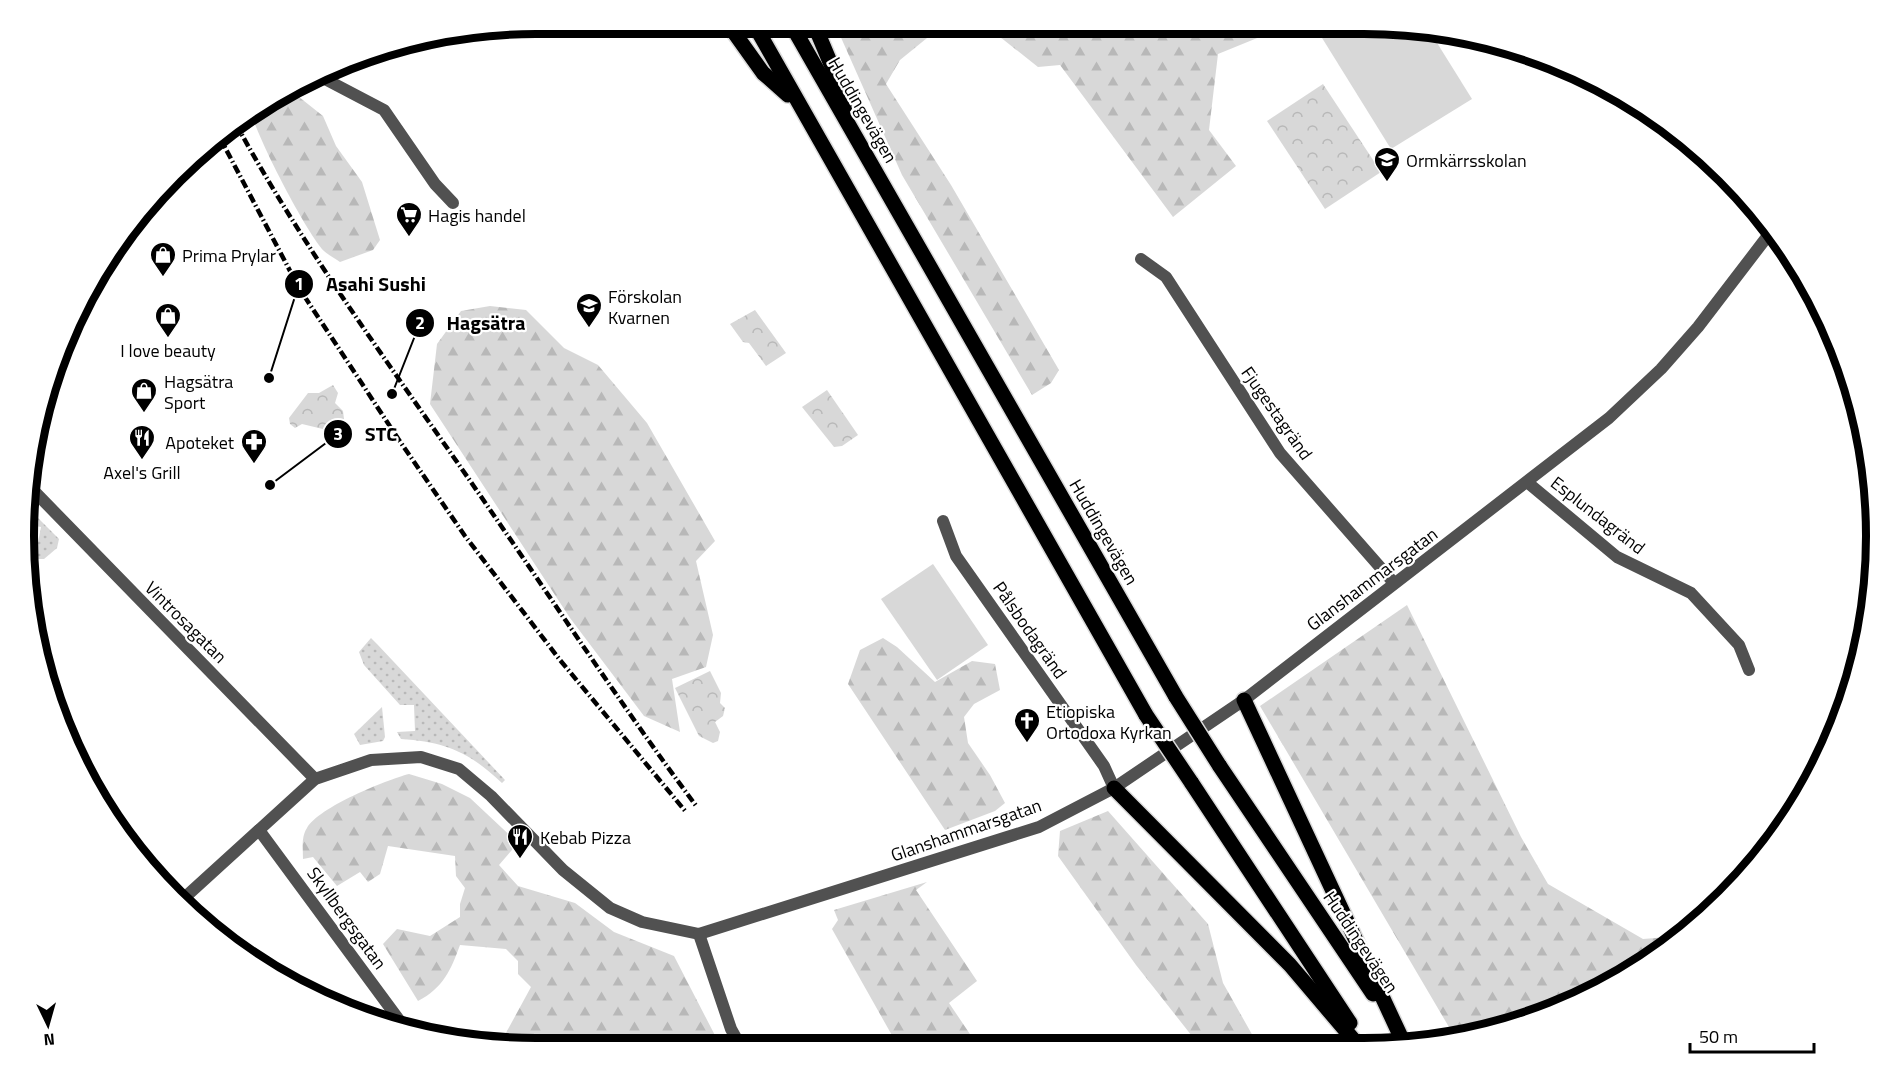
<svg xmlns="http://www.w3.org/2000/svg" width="1900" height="1073" font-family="'Titillium Web',sans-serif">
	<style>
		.grass { fill: url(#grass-dots) }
		.forest { fill: url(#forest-firs) }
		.park { fill: url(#park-crowns) }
		.pitch { fill: #d8d8d8 }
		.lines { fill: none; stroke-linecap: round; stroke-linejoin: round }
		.primary-casing { stroke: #dbdbdb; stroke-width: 18 }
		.minor { stroke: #515151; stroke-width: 12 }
		.tertiary { stroke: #515151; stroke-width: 12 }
		.primary { stroke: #000; stroke-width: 15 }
		.rail { stroke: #000; stroke-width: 4.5; stroke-dasharray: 9 3 1.5 3; stroke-linecap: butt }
		.primary-bridge-casing { stroke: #dbdbdb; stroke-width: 18; stroke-linecap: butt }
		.primary-bridge { stroke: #000; stroke-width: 15 }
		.labels { text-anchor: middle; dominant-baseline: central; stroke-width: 4.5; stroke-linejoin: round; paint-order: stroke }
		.street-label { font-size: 18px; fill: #000; stroke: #fff }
		.poi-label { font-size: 18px; fill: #000; stroke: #fff; text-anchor: start }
		.rim { fill: none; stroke: #000; stroke-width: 8 }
		.leader { fill: none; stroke: #000; stroke-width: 2 }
		.callout-dot { fill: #000; stroke: #fff; stroke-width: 2 }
		.mark-label { font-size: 18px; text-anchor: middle; font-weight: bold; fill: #fff }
		.callout-label { font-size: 20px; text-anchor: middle; font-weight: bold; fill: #000; stroke: #fff; stroke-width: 4.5; stroke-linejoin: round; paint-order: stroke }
	</style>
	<defs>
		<pattern id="grass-dots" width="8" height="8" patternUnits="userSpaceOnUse" patternTransform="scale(1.5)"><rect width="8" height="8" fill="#d8d8d8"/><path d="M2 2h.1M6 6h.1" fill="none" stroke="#b8b8b8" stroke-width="1.8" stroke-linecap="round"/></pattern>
		<pattern id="forest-firs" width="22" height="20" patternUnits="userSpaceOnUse" patternTransform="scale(1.5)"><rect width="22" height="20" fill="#d8d8d8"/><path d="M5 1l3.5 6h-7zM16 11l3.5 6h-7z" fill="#b8b8b8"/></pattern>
		<pattern id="park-crowns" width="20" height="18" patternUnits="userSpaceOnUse" patternTransform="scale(1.5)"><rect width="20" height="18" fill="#d8d8d8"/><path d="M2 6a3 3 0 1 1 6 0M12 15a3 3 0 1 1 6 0" fill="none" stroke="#b8b8b8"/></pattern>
	</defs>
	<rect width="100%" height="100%" fill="#fff"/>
	<g class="grass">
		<polygon points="31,511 59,539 57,548 44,559 35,559 41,527 30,525"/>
		<path d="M371 638 377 644 505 780 502 783C469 752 446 742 401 739L397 732 415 731 414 705H400L364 665 359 652Z"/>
		<polygon points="382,707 385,737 383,741 360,745 354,734"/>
	</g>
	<g class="forest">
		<polygon points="835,24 943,25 900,60 886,84 951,185 1059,370 1051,383 1032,395 902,175"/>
		<polygon points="985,25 1289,25 1218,54 1209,130 1236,166 1173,217 1060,65 1038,67"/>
		<path d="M294 93 323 116 336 146 362 182 380 240 373 250 340 262C335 258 328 255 324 251 306 232 259 141 252 115Z"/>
		<polygon points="490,306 526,310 564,348 598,365 647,423 715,541 696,561 713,635 706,667 672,679 680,732 644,716 570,618 430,404 437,344 461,311"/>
		<polygon points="1407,605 1521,837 1548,884 1643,939 1680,936 1648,963 1529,1022 1456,1039 1260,706"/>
		<polygon points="883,638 897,647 935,682 972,661 995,664 1000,690 974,704 964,717 968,743 990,775 1005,803 995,811 945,830 848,684 860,650"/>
		<path d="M409 774 442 784 470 798 518 843 499 865 518 886 575 903 614 932 674 956 721 1047 503 1048 439 1035V1029C460 1027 478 1043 500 1044L531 987 518 974V961L506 949 460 945C451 970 443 988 418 1001L383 944 397 929 430 936 460 917V904L465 888 456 876 455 856 388 846 380 874 368 882 360 872 337 886 313 857 303 859C303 849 301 837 307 828 319 807 386 780 409 774Z"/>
		<polygon points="1108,811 1208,924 1223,983 1258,1045 1199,1045 1136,965 1058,856 1060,831"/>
		<polygon points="927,882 916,890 977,981 949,1003 978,1046 909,1046 904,1041 898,1046 832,929 838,920 834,910"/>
	</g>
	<g class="park">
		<polygon points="1323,84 1381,172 1325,209 1267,121"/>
		<polygon points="755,310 786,353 766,366 749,343 743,342 730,324"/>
		<polygon points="333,385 338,393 335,403 343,411 344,419 327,430 302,424 295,428 290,424 289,418 308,393 319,393"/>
		<polygon points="827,390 858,435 842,446 834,447 802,407"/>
		<polygon points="710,671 721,693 720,703 725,708 723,716 715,722 720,732 718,741 713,743 699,736 675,688"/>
	</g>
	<g class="pitch">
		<polygon points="1314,25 1397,25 1429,30 1472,99 1391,149"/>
		<polygon points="933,564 988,645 937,680 881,599"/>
	</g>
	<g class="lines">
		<defs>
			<g id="primary">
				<polyline points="728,24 763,73 788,95"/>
				<polyline points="754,24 1146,715"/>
				<polyline points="791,24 1176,697"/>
				<polyline points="814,24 838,81 845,106"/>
				<polyline points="1244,700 1400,1035"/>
				<polyline points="1219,765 1373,994"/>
				<polyline points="1191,782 1350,1023"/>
				<polyline points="1114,788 1290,965 1358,1045"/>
			</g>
		</defs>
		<use href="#primary" class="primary-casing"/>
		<g class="minor">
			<polyline points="323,78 384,110 435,184 453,203"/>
			<polyline points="1141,259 1166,277 1280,453 1394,583"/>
			<polyline points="1527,482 1617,557 1691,593 1739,645 1749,670"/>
			<polyline points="33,490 315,779"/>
			<polyline points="943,521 956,556 1104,766 1114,788"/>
			<polyline points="259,830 405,1028"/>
			<polyline points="182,900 315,779 371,760 421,757 459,769 491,796 563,870 610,908 642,922 699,934 1039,827 1114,788 1244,700 1609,418 1661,369 1698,327 1773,229"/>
		</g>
		<polyline class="tertiary" points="699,934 731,1029 741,1047"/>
		<use href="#primary" class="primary"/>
		<g class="rail">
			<path d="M236 124C311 262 407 388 495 517 562 614 626 712 697 807"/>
			<polyline points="219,136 299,288 399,440 465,536 560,660 686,812"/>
		</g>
		<defs>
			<g id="primary-bridge">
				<polyline points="1176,697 1219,765"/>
				<polyline points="1146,715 1191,782"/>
			</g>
		</defs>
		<use href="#primary-bridge" class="primary-bridge-casing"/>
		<use href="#primary-bridge" class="primary-bridge"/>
	</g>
	<defs>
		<symbol id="school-pin" viewBox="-11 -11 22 30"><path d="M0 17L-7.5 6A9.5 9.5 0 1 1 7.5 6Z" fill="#000" stroke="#fff"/><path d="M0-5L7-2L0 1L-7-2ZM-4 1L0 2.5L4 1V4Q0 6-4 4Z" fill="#fff"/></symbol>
		<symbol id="supermarket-pin" viewBox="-11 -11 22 30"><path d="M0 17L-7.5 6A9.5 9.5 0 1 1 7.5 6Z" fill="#000" stroke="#fff"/><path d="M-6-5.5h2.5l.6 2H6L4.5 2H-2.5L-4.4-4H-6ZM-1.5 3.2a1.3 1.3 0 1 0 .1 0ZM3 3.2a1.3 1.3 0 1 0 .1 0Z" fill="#fff"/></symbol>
		<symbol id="shop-pin" viewBox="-11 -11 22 30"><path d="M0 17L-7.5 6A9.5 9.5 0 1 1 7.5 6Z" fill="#000" stroke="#fff"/><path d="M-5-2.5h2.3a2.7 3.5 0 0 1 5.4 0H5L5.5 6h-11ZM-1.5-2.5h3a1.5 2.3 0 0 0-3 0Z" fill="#fff"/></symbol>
		<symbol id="restaurant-pin" viewBox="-11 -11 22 30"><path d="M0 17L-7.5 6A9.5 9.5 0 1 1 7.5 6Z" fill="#000" stroke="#fff"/><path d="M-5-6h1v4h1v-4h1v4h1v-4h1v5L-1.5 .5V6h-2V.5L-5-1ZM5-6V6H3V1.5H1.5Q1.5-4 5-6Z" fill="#fff"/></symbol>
		<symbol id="pharmacy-pin" viewBox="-11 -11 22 30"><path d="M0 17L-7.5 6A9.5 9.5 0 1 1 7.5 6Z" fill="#000" stroke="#fff"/><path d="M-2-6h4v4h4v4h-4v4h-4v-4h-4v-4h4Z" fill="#fff"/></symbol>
		<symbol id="church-pin" viewBox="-11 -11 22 30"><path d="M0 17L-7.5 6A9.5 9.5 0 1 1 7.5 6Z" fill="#000" stroke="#fff"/><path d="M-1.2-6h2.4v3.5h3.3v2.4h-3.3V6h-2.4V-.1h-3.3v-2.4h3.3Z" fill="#fff"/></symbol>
	</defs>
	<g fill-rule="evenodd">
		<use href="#school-pin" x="1372" y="145" width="30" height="40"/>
		<use href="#supermarket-pin" x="394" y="200" width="30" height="40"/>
		<use href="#shop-pin" x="148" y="240" width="30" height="40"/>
		<use href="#school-pin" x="574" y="291" width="30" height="40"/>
		<use href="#shop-pin" x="153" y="301" width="30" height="40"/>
		<use href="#shop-pin" x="129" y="376" width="30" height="40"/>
		<use href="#restaurant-pin" x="127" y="423" width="30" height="40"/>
		<use href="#pharmacy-pin" x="239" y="427" width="30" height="40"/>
		<use href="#church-pin" x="1012" y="706" width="30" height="40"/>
		<use href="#restaurant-pin" x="505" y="822" width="30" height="40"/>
	</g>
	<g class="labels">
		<g class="street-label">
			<text transform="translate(863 110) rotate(60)">Huddingevägen</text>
			<text transform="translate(1277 413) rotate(55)">Fjugestagränd</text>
			<text transform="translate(1598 515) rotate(38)">Esplundagränd</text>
			<text transform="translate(1104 532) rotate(60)">Huddingevägen</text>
			<text transform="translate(1372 579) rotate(-37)">Glanshammarsgatan</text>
			<text transform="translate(186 622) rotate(45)">Vintrosagatan</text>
			<text transform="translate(1030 630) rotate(55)">Pålsbodagränd</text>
			<text transform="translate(966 830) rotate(-19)">Glanshammarsgatan</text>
			<text transform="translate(347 918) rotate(54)">Skyllbergsgatan</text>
			<text transform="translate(1361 942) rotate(56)">Huddingevägen</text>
		</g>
		<g class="poi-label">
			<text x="1406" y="160">Ormkärrsskolan</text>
			<text x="428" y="215">Hagis handel</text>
			<text x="182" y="255">Prima Prylar</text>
			<text x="608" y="296">Förskolan<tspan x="608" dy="21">Kvarnen</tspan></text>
			<text x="168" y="350" text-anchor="middle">I love beauty</text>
			<text x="164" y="381">Hagsätra<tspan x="164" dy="21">Sport</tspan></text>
			<text x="234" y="442" text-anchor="end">Apoteket</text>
			<text x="142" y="472" text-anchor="middle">Axel's Grill</text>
			<text x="1046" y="711">Etiopiska<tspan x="1046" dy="21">Ortodoxa Kyrkan</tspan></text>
			<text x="540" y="837">Kebab Pizza</text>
		</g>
	</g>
	<path d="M0 0H1900V1073H0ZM536 34H1364A502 502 0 0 1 1866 536V536A502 502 0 0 1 1364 1038H536A502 502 0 0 1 34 536V536A502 502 0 0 1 536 34Z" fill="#fff" fill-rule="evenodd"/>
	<path class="rim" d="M536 34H1364A502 502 0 0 1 1866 536V536A502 502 0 0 1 1364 1038H536A502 502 0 0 1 34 536V536A502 502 0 0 1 536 34Z"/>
	<path class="leader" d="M269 378L299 284M392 394L420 323M270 485L338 434"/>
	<g class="callout-dot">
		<circle cx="269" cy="378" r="6"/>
		<circle cx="392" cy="394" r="6"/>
		<circle cx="270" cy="485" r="6"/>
		<circle cx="299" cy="284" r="15"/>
		<circle cx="420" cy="323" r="15"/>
		<circle cx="338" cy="434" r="15"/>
	</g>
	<g class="mark-label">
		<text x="299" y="290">1</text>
		<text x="420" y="329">2</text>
		<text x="338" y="440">3</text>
	</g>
	<g class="callout-label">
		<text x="376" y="291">Asahi Sushi</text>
		<text x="486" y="330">Hagsätra</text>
		<text x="381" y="441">STC</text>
	</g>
	<g transform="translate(48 1025) rotate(175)" stroke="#ffffff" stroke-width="4.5" paint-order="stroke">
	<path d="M0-4.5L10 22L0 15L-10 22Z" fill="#000000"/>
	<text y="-9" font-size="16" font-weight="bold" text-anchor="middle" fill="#000000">N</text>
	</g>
	<path d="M1690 1043v9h124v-9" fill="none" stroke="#000000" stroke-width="3"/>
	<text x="1699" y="1043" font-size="18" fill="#000000" stroke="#ffffff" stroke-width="4.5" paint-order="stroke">50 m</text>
</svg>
